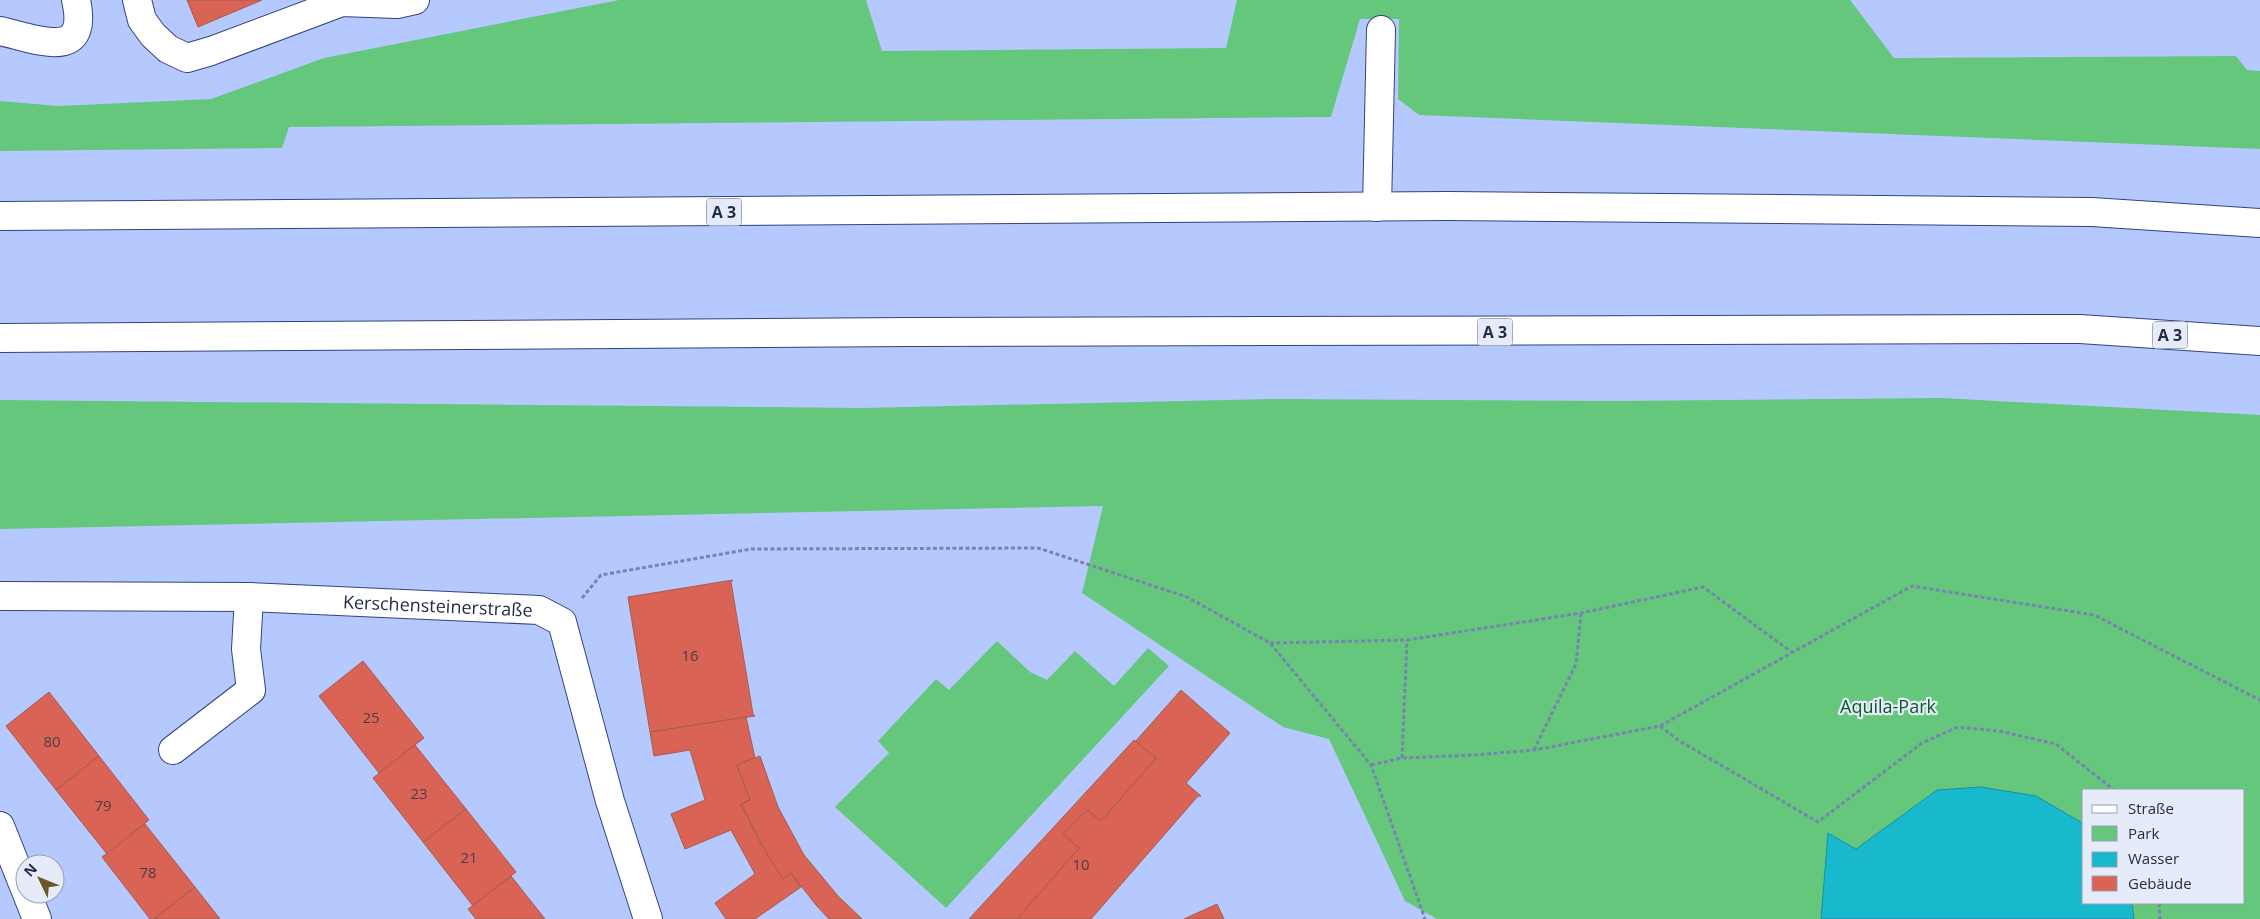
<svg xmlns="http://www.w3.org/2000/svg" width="2260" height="919" font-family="'Open Sans',sans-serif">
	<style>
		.green { fill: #65c77c; fill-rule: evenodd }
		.water { fill: #18b8cd; stroke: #1b8ea4 }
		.building { fill: #d96354; stroke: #a55c51 }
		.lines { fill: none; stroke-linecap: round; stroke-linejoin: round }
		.minor-casing { stroke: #33437c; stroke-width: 30 }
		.highway-casing { stroke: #33437c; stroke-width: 30 }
		.path { stroke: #7684ae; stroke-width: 3; stroke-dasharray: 4 2.5; stroke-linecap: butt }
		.minor { stroke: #fff; stroke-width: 28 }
		.highway { stroke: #fff; stroke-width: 28 }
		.labels { text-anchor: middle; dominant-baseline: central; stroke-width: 4.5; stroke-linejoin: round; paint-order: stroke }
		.number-label { font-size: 15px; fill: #503a4a }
		.shield { fill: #e6ebf9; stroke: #5e657c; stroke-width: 1 }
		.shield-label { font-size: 16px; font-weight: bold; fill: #232c46 }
		.street-label { font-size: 18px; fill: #232c46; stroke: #e6ebf9 }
		.park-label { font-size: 18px; fill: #085826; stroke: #e6ebf9 }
	</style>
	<rect width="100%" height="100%" fill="#b6c9ff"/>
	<g class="green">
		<polygon points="619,0 866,0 882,51 1226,48 1237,0 1850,0 1894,58 2236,56 2247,70 2260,71 2260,149 1419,115 1398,99 1399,19 1360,19 1331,117 289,127 282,148 0,151 0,101 59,106 211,99 324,58"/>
		<path d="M1942 398 2260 415V919H1437L1405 901 1329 739 1283 727 1082 593 1103 506 0 529V400L862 408 1276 399 1615 401ZM2084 790H2244V903H2084Z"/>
		<polygon points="997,641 1030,672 1047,680 1075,651 1114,686 1148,648 1169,666 946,908 835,807 889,753 878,741 936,679 949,690"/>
	</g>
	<polygon class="water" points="1981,787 2036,796 2084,824 2084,903 2132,903 2134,919 1821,919 1828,833 1856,849 1937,790"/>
	<g class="building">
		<polygon points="187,0 262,0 198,27"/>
		<polygon points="733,580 731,582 753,714 755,716 650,732 628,597"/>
		<polygon points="363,661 424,738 379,773 319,696"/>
		<polygon points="1181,690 1230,733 1186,783 1201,796 1198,796 1091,919 1017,919 1079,848 1063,834 1087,810 1101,821 1156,758 1135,742"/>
		<polygon points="49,692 99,756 56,790 6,726"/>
		<polygon points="746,717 755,758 737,765 750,800 741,804 760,842 783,879 791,873 801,887 755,919 726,919 715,903 755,874 731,830 685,849 671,814 705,800 690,750 654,756 650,732"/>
		<polygon points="1134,740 1156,758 1101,821 1087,810 1063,834 1079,848 1017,919 969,919"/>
		<polygon points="415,745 466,809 423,842 373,778"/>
		<polygon points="99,756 149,820 107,854 56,790"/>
		<polygon points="760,756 778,807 804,855 838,896 862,919 829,919 816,905 791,873 783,879 768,856 741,804 750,800 737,765"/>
		<polygon points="466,809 516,872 473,906 423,842"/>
		<polygon points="145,824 195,887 154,919 150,919 102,857"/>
		<polygon points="511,876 545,919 476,919 468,909"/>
		<polygon points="195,887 220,919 154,919"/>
		<polygon points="1217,904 1224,919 1184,919"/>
	</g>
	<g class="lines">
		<defs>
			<g id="minor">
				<polyline points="137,0 142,20 153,35 168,49 187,58 211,51 342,2 397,4 415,0"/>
				<path d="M0 31C37 39 90 63 76 0"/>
				<polyline points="1377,207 1381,30"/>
				<path id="s1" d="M0 596 249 597 539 610 562 622 610 801 648 919"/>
				<polyline points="173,750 251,690 246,649 249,597"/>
				<polyline points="0,826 25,889"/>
				<polyline points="27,894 37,919"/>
			</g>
			<g id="highway">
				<polyline points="0,216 1448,206 2092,212 2260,223"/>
				<polyline points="0,338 910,332 2080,329 2260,341"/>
			</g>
		</defs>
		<use href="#minor" class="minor-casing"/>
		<use href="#highway" class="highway-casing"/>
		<g class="path">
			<polyline points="582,598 601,575 751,549 1038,548 1187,597 1270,643 1371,765 1425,919"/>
			<polyline points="1270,643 1407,640 1581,613 1703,587 1793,653"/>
			<polyline points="1660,726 1678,740 1818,822 1922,743 1958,727 1999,731 2056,744 2114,790"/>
			<polyline points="1534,750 1576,664 1581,614"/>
			<polyline points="1402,758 1407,640"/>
			<polyline points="1371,765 1402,758 1474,755 1534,750 1660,726 1912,586 2094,615 2260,700"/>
			<polyline points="2159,903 2160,919"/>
		</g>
		<use href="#minor" class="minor"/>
		<use href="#highway" class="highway"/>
	</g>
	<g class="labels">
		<g class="number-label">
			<text x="690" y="655">16</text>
			<text x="371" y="717">25</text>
			<text x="52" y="741">80</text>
			<text x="419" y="793">23</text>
			<text x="103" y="805">79</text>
			<text x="469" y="857">21</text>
			<text x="1081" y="864">10</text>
			<text x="148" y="872">78</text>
		</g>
		<g class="shield">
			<rect x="706.5" y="198.5" width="35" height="27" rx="4"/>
			<rect x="1477.5" y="318.5" width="35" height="27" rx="4"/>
			<rect x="2152.5" y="321.5" width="35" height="27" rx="4"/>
		</g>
		<g class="shield-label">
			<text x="724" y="212">A 3</text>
			<text x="1495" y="332">A 3</text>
			<text x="2170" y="335">A 3</text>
		</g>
		<g class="street-label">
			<text stroke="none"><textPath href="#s1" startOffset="438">Kerschensteinerstraße</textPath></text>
		</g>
		<g class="park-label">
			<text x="1888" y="706">Aquila-Park</text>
		</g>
	</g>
	<rect x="2082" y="789" width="162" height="115" fill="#e6ebf9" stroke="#989fb1"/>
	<rect x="2092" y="805" width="25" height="8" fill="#ffffff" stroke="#989fb1"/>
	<text x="2128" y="814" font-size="15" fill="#232c46">Straße</text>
	<rect x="2092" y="826" width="25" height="15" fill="#65c77c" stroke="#989fb1"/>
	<text x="2128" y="839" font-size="15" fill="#232c46">Park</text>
	<rect x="2092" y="852" width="25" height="15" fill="#18b8cd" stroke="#989fb1"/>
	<text x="2128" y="864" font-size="15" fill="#232c46">Wasser</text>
	<rect x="2092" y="876" width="25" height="15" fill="#d96354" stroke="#989fb1"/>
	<text x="2128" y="889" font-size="15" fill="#232c46">Gebäude</text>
	<g transform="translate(40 879) rotate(313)"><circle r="24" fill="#e6ebf9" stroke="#989fb1"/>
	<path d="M0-4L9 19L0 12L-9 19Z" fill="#6a5826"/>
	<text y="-8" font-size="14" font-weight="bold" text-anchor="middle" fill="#232c46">N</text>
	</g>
</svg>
